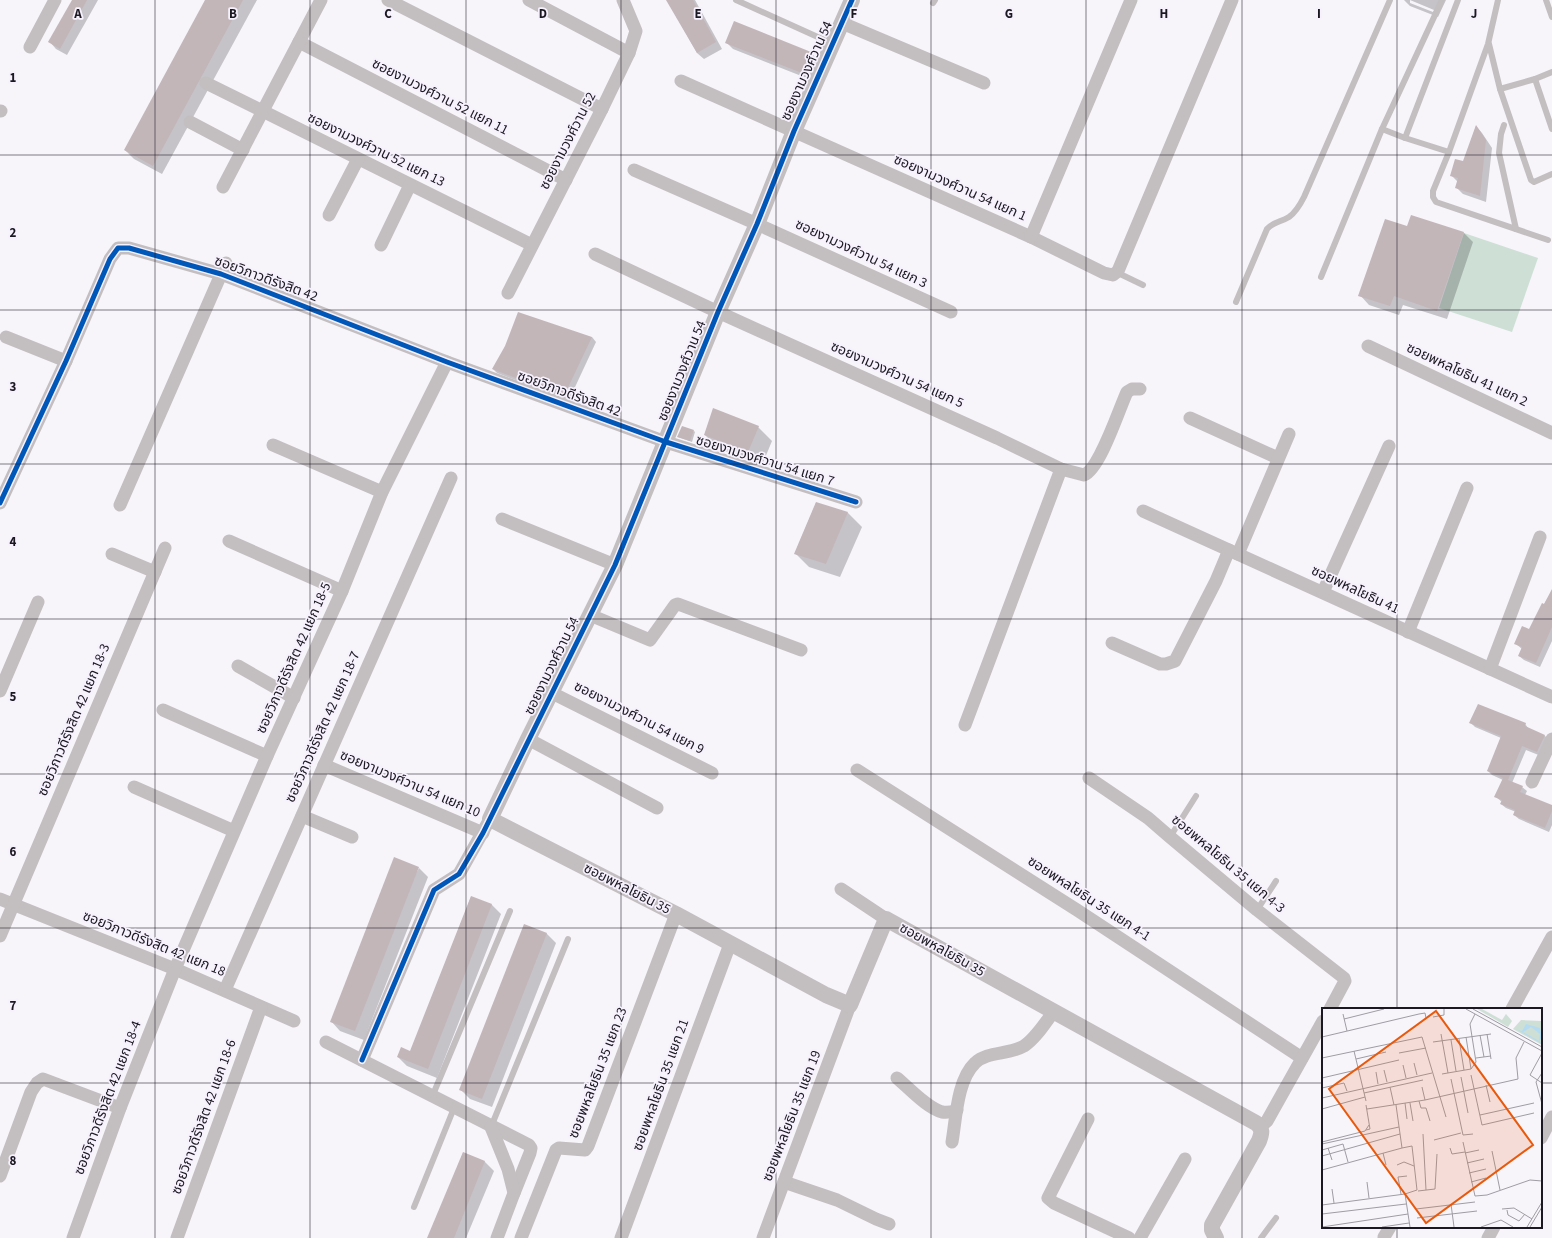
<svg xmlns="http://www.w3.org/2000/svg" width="1552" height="1238" font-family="'Source Sans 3','Noto Sans Thai',sans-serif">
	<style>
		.green { fill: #cedfd6 }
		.shadow { fill: #0003; fill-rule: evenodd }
		.building { fill: #c2b6b9 }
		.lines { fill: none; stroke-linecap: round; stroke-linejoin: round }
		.service { stroke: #c3bebf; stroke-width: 6 }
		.minor { stroke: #c3bebf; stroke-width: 13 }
		.tertiary { stroke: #c3bebf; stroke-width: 16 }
		.cycleway-casing { stroke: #f6f1fd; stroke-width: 8 }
		.cycleway { stroke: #0057b8; stroke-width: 5 }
		.grid { fill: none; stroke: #1c1822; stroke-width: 1; stroke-opacity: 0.55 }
		.labels { text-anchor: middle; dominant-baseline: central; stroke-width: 3.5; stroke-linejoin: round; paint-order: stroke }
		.street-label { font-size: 14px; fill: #1c1822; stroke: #f6f1fd }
		.inset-road { fill: none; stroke: #9f9ca4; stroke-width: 1 }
		.view { fill: #e8590c; fill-opacity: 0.15; stroke: #e8590c; stroke-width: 2 }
		.inset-edge { fill: none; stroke: #1c1822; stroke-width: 2 }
		.grid-label { font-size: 13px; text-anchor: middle; font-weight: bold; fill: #1c1822; stroke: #f6f1fd; stroke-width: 3.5; stroke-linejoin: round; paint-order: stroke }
	</style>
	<rect width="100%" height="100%" fill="#f7f4fa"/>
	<polygon class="green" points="1464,233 1538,258 1512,332 1439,308"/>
	<g class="shadow">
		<polygon points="73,0 98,0 67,55 56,49 50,42"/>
		<polygon points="207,0 257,0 162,174 134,159 125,150"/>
		<polygon points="667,0 695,0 722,49 704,59 697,53"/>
		<path d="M1404 0H1446L1438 17 1410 6ZM1410 0 1434 10 1433 12 1410 3Z"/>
		<polygon points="726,42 810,52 817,59 809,79 733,49"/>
		<polygon points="1476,126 1482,133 1492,148 1486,202 1463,194 1456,187 1458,182 1451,175 1464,162"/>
		<polygon points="1412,216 1464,233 1473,242 1447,319 1403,305 1399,315 1369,305 1360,295 1408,228"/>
		<polygon points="592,337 596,342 569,400 497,373 493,369 506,347"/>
		<polygon points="758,427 772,441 762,465 719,449 705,435"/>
		<polygon points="694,431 695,432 692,442 678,437"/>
		<polygon points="816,503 848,513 862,527 840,577 809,567 795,553"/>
		<polygon points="1552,591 1552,641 1540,667 1524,660 1519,656 1522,649 1516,644 1529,630"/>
		<polygon points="1471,723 1525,724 1529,729 1545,736 1549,740 1541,756 1526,750 1512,783 1522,787 1527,791 1525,795 1552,806 1552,825 1549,832 1519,819 1514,815 1516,812 1506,808 1501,804 1502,802 1496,797 1503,780 1492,775 1488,771 1501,738 1475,727"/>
		<polygon points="419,868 428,877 364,1040 340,1031 331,1021"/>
		<polygon points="471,897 492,905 501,914 437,1078 407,1066 398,1057 411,1052"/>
		<polygon points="525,925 547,934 556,943 492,1107 470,1099 461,1090"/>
		<polygon points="463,1153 485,1162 494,1171 466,1238 429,1238"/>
	</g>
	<g class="building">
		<polygon points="72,0 87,0 60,49 48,42"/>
		<polygon points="205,0 243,0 153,166 124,150"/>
		<polygon points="666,0 693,0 716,42 697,53"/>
		<polygon points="734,21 811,52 802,73 725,43"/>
		<polygon points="1476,125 1486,140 1480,196 1455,188 1458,178 1450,176 1455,159 1463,161"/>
		<polygon points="1411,215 1464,232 1437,311 1394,296 1390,306 1358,296 1385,219 1407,226"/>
		<polygon points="518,312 592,337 564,396 492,369 505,346"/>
		<polygon points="713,408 759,426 748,452 704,435"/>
		<polygon points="682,426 694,430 690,441 677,437"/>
		<polygon points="816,502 848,512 826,564 794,554"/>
		<polygon points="1552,589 1552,627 1536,663 1518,656 1522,647 1514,644 1522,626 1529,629 1542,603 1544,604"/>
		<polygon points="1478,704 1526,723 1525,726 1545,735 1537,752 1522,746 1508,780 1523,786 1520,792 1552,805 1552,811 1545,828 1513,815 1515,810 1500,804 1502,800 1494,797 1503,778 1487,771 1501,736 1469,723"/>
		<polygon points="394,857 419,867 355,1031 330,1022"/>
		<polygon points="471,896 492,904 428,1069 397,1057 401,1047 410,1051"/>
		<polygon points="524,924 547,933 482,1099 459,1090"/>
		<polygon points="463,1152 485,1161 454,1238 427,1238"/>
	</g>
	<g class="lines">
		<g class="service">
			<polyline points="736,0 831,43"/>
			<polyline points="1442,0 1382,129 1405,138 1449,152"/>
			<polyline points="1498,0 1488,44 1449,152 1433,191 1433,197 1436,202 1548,240"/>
			<polyline points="1546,0 1552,17"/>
			<polyline points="933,3 935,0"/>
			<polyline points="1489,44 1500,89"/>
			<polyline points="1552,72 1535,79 1500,89 1531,180 1534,182 1552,174"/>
			<polyline points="1535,79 1552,129"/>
			<polyline points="1504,125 1501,134 1499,153 1516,229"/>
			<polyline points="1405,138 1458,0"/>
			<polyline points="1116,272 1143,285"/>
			<polyline points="1321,277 1382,129"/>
			<path d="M1236 302 1267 229C1273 222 1281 222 1289 217 1296 212 1300 205 1304 197L1390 0"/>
			<polyline points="1170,837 1196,796"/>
			<polyline points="1257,910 1276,881"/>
			<polyline points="432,1097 510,911"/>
			<polyline points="491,1127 568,939"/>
			<polyline points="414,1207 454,1108"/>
			<polyline points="1261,1238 1276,1218"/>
		</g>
		<g class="minor">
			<polyline points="388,0 602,109"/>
			<polyline points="529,0 629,53"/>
			<polyline points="842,23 984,83"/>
			<polyline points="299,42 566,180"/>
			<polyline points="30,47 55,0"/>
			<polyline points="681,81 1031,237 1104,273 1113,275 1118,271 1232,0"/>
			<polyline points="206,83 532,245"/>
			<polyline points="0,111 1,111"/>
			<polyline points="190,122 243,150"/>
			<polyline points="634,170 757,224 951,312"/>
			<polyline points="223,187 321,0"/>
			<polyline points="329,215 358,159"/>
			<polyline points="1031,237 1131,0"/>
			<polyline points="381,245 410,185"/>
			<path d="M595 254 718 312 997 438 1061 469 1084 475C1100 469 1119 409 1127 392L1132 389H1140"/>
			<polyline points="508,293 602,109 629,53 636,31 623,0"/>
			<polyline points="6,337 66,361"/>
			<polyline points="1368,346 1552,433"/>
			<polyline points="1190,418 1278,458"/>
			<polyline points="273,445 382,492"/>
			<polyline points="0,503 66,361 110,259 118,248 129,248 221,274 447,362 666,442 856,502"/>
			<polyline points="120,505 226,263"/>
			<path d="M1143 511C1280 573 1416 635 1552 697"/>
			<polyline points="502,519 615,565"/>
			<polyline points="229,541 342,591"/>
			<polyline points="112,554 155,572"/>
			<polyline points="1238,554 1289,434"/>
			<polyline points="1323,592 1389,446"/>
			<polyline points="590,615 650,640 675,605 678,604 801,650"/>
			<polyline points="1408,632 1467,488"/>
			<polyline points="1112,643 1160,664 1166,664 1175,661 1216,581 1229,550"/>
			<polyline points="238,666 294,698"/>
			<polyline points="1490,669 1540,537"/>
			<polyline points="0,691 38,602"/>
			<polyline points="552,693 712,773"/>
			<polyline points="163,710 267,756"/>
			<polyline points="965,725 1061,469"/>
			<polyline points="528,739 657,808"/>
			<polyline points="324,765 483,833"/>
			<polyline points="857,770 1077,910 1302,1058"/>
			<polyline points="1089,778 1148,818 1170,837 1257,910 1344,978 1345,981 1330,1009"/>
			<polyline points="1532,782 1552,739"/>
			<polyline points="134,787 234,831"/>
			<polyline points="302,816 352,837"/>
			<polyline points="841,889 886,919"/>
			<polyline points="0,899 175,969 294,1021"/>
			<polyline points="0,936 165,548"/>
			<polyline points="225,990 451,478"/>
			<polyline points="1512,1009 1552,937"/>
			<polyline points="326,1042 529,1145 531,1148 530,1153 514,1193"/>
			<polyline points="362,1060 434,890 459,874 490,819"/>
			<path d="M897 1078C909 1088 927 1108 942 1112 948 1113 952 1112 957 1110"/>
			<polyline points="1088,1119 1048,1198 1054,1203 1129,1238"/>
			<polyline points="491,1127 508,1169 514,1193 497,1238"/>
			<polyline points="1260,1127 1267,1121 1323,1021"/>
			<polyline points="1541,1138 1552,1117"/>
			<path d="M952 1142C956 1119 957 1080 975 1063 987 1051 1009 1055 1024 1046 1036 1038 1045 1023 1054 1011"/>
			<polyline points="0,1176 31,1092 37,1083 43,1079 120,1108"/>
			<polyline points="784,1182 837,1200 876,1219 889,1224"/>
			<polyline points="1384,1237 1390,1227"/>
			<polyline points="73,1238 120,1108 175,969 267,756 342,591 382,492 447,362"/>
			<polyline points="177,1238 261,1007"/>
			<polyline points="521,1238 556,1150 559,1148 585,1150 588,1146 676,914"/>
			<polyline points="621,1238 730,944"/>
			<polyline points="763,1238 850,1005"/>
			<polyline points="1140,1238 1185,1159"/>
			<polyline points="1488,1238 1494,1227"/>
		</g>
		<path class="tertiary" d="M852 0 794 131 757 224 718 312 615 565 528 739 490 819 676 914 826 995 850 1005 886 919 1256 1123C1263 1129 1262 1133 1259 1141L1212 1225V1230L1216 1238"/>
		<defs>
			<g id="cycleway">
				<polyline points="0,503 66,361 110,259 118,248 129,248 221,274 447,362 666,442 856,502"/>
				<polyline points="362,1060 434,890 459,874 483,833 615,565 718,312 757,224 794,131 852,0"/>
			</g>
		</defs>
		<use href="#cycleway" class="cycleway-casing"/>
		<use href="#cycleway" class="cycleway"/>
	</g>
	<path class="grid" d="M155 0V1238M310 0V1238M466 0V1238M621 0V1238M776 0V1238M931 0V1238M1086 0V1238M1242 0V1238M1397 0V1009M0 155H1552M0 310H1552M0 464H1552M0 619H1552M0 774H1552M0 928H1552M0 1083H1323M1541 1083H1552M1397 1227V1238"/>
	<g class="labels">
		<g class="street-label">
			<text transform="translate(807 71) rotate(-66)">ซอยงามวงศ์วาน 54</text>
			<text transform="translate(440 97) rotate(27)">ซอยงามวงศ์วาน 52 แยก 11</text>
			<text transform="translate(568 141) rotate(-63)">ซอยงามวงศ์วาน 52</text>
			<text transform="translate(376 150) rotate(26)">ซอยงามวงศ์วาน 52 แยก 13</text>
			<text transform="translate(960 188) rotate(24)">ซอยงามวงศ์วาน 54 แยก 1</text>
			<text transform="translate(861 254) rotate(25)">ซอยงามวงศ์วาน 54 แยก 3</text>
			<text transform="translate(266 279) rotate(20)">ซอยวิภาวดีรังสิต 42</text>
			<text transform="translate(682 371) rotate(-68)">ซอยงามวงศ์วาน 54</text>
			<text transform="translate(897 375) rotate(24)">ซอยงามวงศ์วาน 54 แยก 5</text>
			<text transform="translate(1467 375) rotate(25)">ซอยพหลโยธิน 41 แยก 2</text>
			<text transform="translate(569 394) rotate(20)">ซอยวิภาวดีรังสิต 42</text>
			<text transform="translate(765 461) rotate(17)">ซอยงามวงศ์วาน 54 แยก 7</text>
			<text transform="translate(1355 590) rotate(25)">ซอยพหลโยธิน 41</text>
			<text transform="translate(294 658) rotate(-66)">ซอยวิภาวดีรังสิต 42 แยก 18-5</text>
			<text transform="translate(552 666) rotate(-64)">ซอยงามวงศ์วาน 54</text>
			<text transform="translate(639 718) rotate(27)">ซอยงามวงศ์วาน 54 แยก 9</text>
			<text transform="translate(74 720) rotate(-67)">ซอยวิภาวดีรังสิต 42 แยก 18-3</text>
			<text transform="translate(323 727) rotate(-66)">ซอยวิภาวดีรังสิต 42 แยก 18-7</text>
			<text transform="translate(410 784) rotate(23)">ซอยงามวงศ์วาน 54 แยก 10</text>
			<text transform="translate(1228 864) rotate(40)">ซอยพหลโยธิน 35 แยก 4-3</text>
			<text transform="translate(627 889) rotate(27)">ซอยพหลโยธิน 35</text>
			<text transform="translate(1089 899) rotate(33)">ซอยพหลโยธิน 35 แยก 4-1</text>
			<text transform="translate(154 944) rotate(22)">ซอยวิภาวดีรังสิต 42 แยก 18</text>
			<text transform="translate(942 950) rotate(29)">ซอยพหลโยธิน 35</text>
			<text transform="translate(598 1073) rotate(-69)">ซอยพหลโยธิน 35 แยก 23</text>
			<text transform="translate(661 1085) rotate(-70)">ซอยพหลโยธิน 35 แยก 21</text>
			<text transform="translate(108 1098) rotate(-69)">ซอยวิภาวดีรังสิต 42 แยก 18-4</text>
			<text transform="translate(792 1116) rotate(-69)">ซอยพหลโยธิน 35 แยก 19</text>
			<text transform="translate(204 1117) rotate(-70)">ซอยวิภาวดีรังสิต 42 แยก 18-6</text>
		</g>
	</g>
	<g transform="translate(1322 1008)">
		<rect width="220" height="220" fill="#f7f4fa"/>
		<path d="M155 1H160L180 12 184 6 190 13 186 19ZM199 12 219 13 220 37 191 21Z" fill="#cedfd6"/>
		<path d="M204 16 218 20 220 30 217 33 220 36 196 22 200 23ZM209 19 218 26 217 33 201 24Z" fill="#b4dbf2" fill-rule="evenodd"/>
		<path class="inset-road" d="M144 1 220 43M151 1 220 39M21 6 25 23M111 9 122 7V1M22 11 62 1M119 26 126 65M165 26 169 51M158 27 162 49M0 29 97 6 103 5 104 10M144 29 149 61M137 31 142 62M129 32 134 63M111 34 169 26M32 43 44 93M77 45 104 40M220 45 208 67 220 75M0 50 100 29 124 109M154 50 169 48M34 51 64 44M92 55 95 67M81 57 84 70M62 62 65 74M54 64 56 76M220 65 214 74 220 96M120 66 149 61 154 54 148 16 153 6M149 67 160 117 212 105M139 69 146 105M0 70 77 52M129 71 141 127 151 126M164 77 168 94M68 79 72 97M100 79 103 92M0 80 22 75 25 83M42 85 101 72M0 90 110 65M97 93 99 100H104L108 113M83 95 85 111M88 95 91 113M74 97 80 140 90 138 95 182 83 186 88 219M0 101 43 89M45 101 103 92 196 71 194 50 202 34M158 107 212 95M44 122 48 121 44 97M101 126 104 182M112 132 139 125M0 134 43 123 47 117M141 134 153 188 165 187 208 172 220 173M0 136 77 119M6 140 10 152M128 140 130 146 143 144M0 142 21 136 26 154M170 143 178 182M61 145 64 157M143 145 157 142M0 148 78 126M145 155 162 151M75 157 82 154 92 158M0 162 80 140M147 165 164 161M45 174 47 190M149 174 164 170M10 181 12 195M96 183 113 181 115 146M79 186 76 169 85 168M129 196 132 219M0 197 83 186M94 201 153 194M180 201 192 200 210 211M185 202 186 207 197 213 203 206M0 206 84 196M95 210 155 203M0 219 86 206M60 219 87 215M159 219 179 212 191 219M205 219 220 194M208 219 220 199"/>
		<path class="view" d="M114 3 211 137 104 215 7 81Z"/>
		<rect width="220" height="220" class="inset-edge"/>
	</g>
	<g class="grid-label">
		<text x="78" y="18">A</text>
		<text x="233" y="18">B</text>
		<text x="388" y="18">C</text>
		<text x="543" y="18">D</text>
		<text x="698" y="18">E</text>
		<text x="854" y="18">F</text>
		<text x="1009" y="18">G</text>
		<text x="1164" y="18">H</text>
		<text x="1319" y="18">I</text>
		<text x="1474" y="18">J</text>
		<text x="13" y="82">1</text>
		<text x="13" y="237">2</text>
		<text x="13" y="391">3</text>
		<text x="13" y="546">4</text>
		<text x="13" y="701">5</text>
		<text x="13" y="856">6</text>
		<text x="13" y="1010">7</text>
		<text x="13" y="1165">8</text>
	</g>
</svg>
